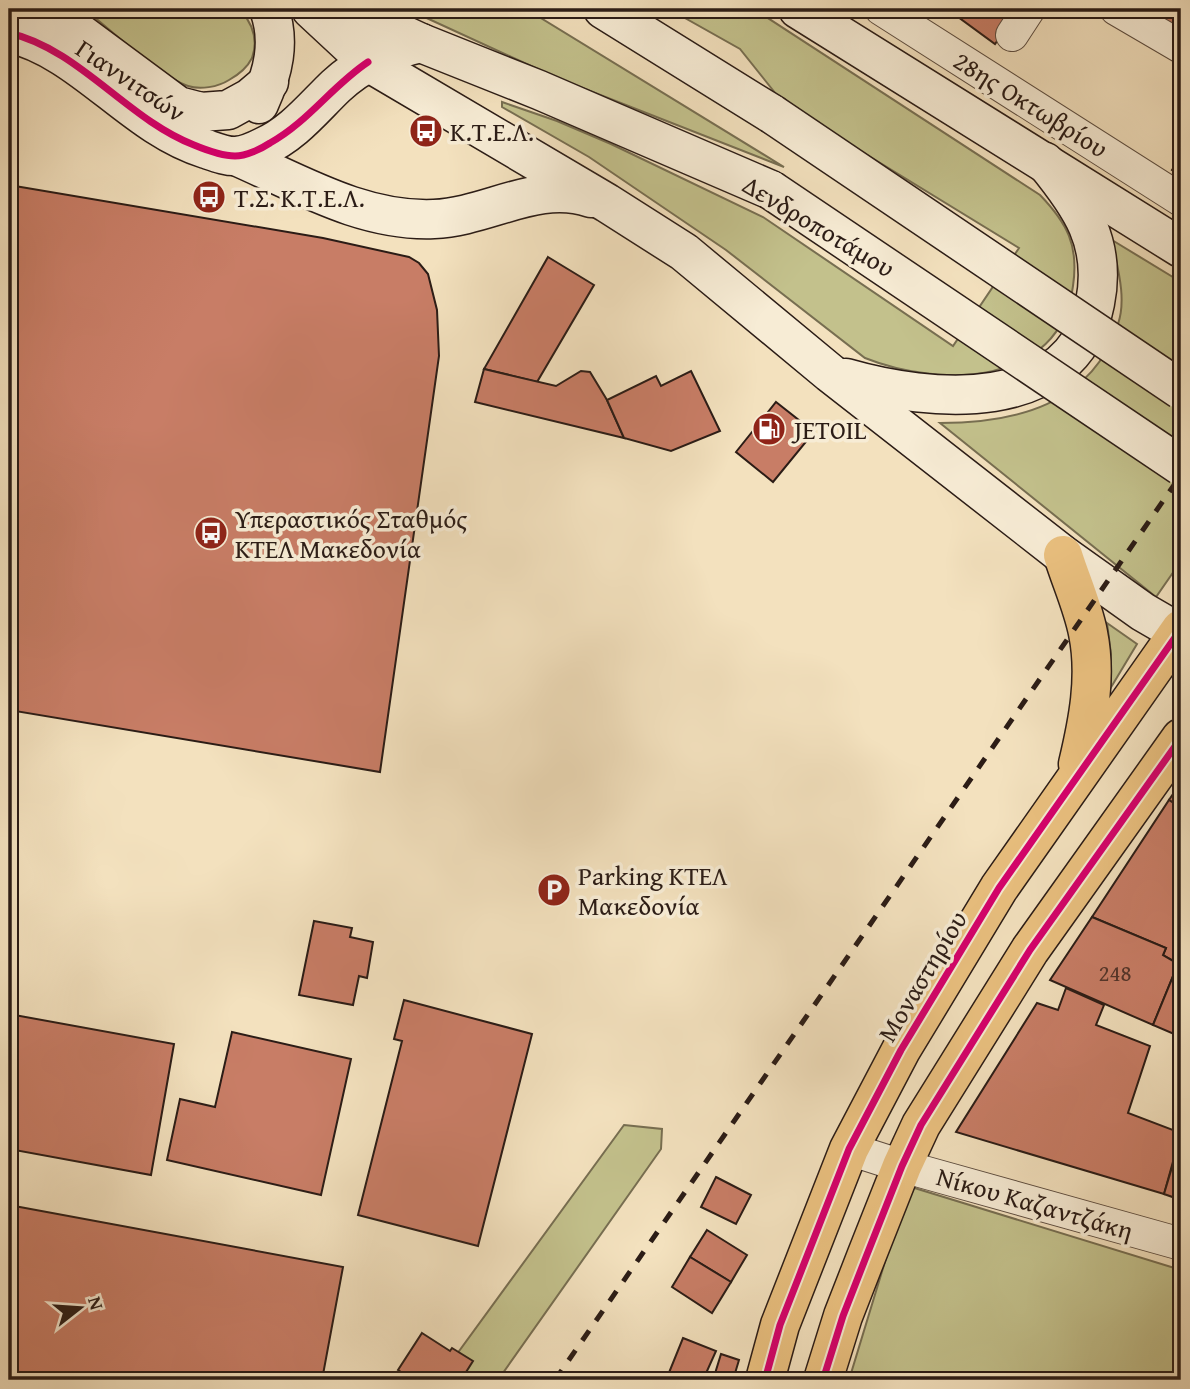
<svg xmlns="http://www.w3.org/2000/svg" width="1190" height="1389" font-family="'Gentium Book Plus',serif">
	<style>
		.green { fill: #c3c18c; stroke: #776e51; stroke-width: 2 }
		.building { fill: #c87d66; stroke: #2b1c16; stroke-width: 2 }
		.lines { fill: none; stroke-linecap: round; stroke-linejoin: round }
		.street-casing { stroke: #5d4d40; stroke-width: 34 }
		.secondary-casing { stroke: #2b1c16; stroke-width: 41 }
		.primary-casing { stroke: #2b1c16; stroke-width: 41 }
		.street { stroke: #f7ecd5; stroke-width: 32 }
		.secondary { stroke: #f7ecd5; stroke-width: 38 }
		.primary { stroke: #eac07f; stroke-width: 38 }
		.rail { stroke: #2b1c16; stroke-width: 5; stroke-dasharray: 12 12; stroke-linecap: butt }
		.secondary-bridge-casing { stroke: #2b1c16; stroke-width: 41; stroke-linecap: butt }
		.secondary-bridge { stroke: #f7ecd5; stroke-width: 38 }
		.cycleway-casing { stroke: #f7ecd5; stroke-width: 11 }
		.cycleway { stroke: #d6006c; stroke-width: 7 }
		.labels { text-anchor: middle; dominant-baseline: central; stroke-width: 7; stroke-linejoin: round; paint-order: stroke }
		.number-label { font-size: 23px; fill: #52342a }
		.street-label { font-size: 26px; fill: #2b1c16; stroke: #f7ecd5 }
		.poi-label { font-size: 26px; fill: #2b1c16; stroke: #f7ecd5; text-anchor: start }
	</style>
	<rect width="100%" height="100%" fill="#f3e1be"/>
	<filter id="stains"><feTurbulence type="fractalNoise" baseFrequency=".00286" numOctaves="4"/><feColorMatrix values="0 0 0 0 .2 0 0 0 0 .09 0 0 0 0 .02 0 0 0 .5 -.17"/></filter>
	<radialGradient id="worn" r=".72"><stop offset=".6" stop-color="#630" stop-opacity="0"/><stop offset="1" stop-color="#630" stop-opacity=".3"/></radialGradient>
	<g class="green">
		<path d="M84 9H240C252 23 259 39 252 58 247 68 238 75 229 80 218 87 200 90 188 86 162 78 108 27 84 9Z"/>
		<polygon points="407,9 526,9 784,167 557,78"/>
		<path d="M669 9H754L1040 195C1067 223 1079 245 1073 286 1060 387 940 388 865 358L726 250 589 157 502 107V102L557 121 611 144 763 217 953 346 1019 248 784 104 740 49Z"/>
		<path d="M1112 240 1181 282V561L1156 597 940 423C1015 423 1092 405 1118 324 1127 298 1117 266 1112 240Z"/>
		<polygon points="1107,623 1137,644 1110,689 1111,654"/>
		<polygon points="624,1125 662,1129 661,1149 498,1380 438,1380"/>
		<polygon points="908,1186 1181,1270 1181,1380 849,1380"/>
	</g>
	<g class="building">
		<polygon points="958,9 1020,9 995,44 954,14"/>
		<polygon points="1145,9 1181,9 1181,29"/>
		<polygon points="1181,157 1181,176 1172,170"/>
		<polygon points="9,185 323,238 409,257 419,263 428,274 437,310 439,356 380,772 9,710"/>
		<polygon points="548,257 594,285 537,382 484,369"/>
		<polygon points="484,369 556,386 581,371 590,372 607,400 624,438 475,402"/>
		<polygon points="691,371 720,431 671,451 624,438 607,400 656,376 661,386"/>
		<polygon points="776,402 814,432 773,482 736,452"/>
		<polygon points="1181,782 1181,808 1169,800"/>
		<polygon points="1169,800 1181,808 1181,965 1163,955 1166,948 1092,917"/>
		<polygon points="1092,917 1166,948 1163,955 1178,964 1153,1025 1050,980"/>
		<polygon points="314,921 352,928 350,937 373,942 367,978 359,976 353,1005 299,995"/>
		<polygon points="1178,964 1181,965 1181,1037 1153,1025"/>
		<polygon points="1066,988 1104,1005 1096,1025 1150,1046 1128,1113 1181,1133 1164,1194 956,1132 1037,1003 1058,1010"/>
		<polygon points="404,1000 532,1034 478,1246 358,1215 402,1041 394,1039"/>
		<polygon points="9,1014 174,1044 151,1175 9,1149"/>
		<polygon points="232,1032 351,1059 321,1195 167,1160 180,1099 215,1107"/>
		<polygon points="1181,1137 1181,1200 1164,1194"/>
		<polygon points="716,1177 751,1195 736,1224 701,1207"/>
		<polygon points="9,1205 343,1267 322,1380 9,1380"/>
		<polygon points="707,1230 747,1255 731,1282 690,1257"/>
		<polygon points="690,1257 731,1282 712,1313 672,1287"/>
		<polygon points="422,1333 450,1351 452,1348 473,1361 461,1380 414,1380 398,1370"/>
		<polygon points="683,1338 716,1351 703,1380 666,1380"/>
		<polygon points="721,1354 739,1360 733,1380 713,1380"/>
	</g>
	<g class="lines">
		<defs>
			<g id="street">
				<polyline points="881,9 1181,200"/>
				<polyline points="1116,9 1181,47"/>
				<polyline points="1012,35 1029,9"/>
				<polyline points="849,1149 902,1166 1181,1244"/>
			</g>
			<g id="secondary">
				<polyline points="36,9 66,23 178,106 201,112 228,110 250,98 269,82"/>
				<polyline points="311,9 368,62 607,203 684,252 830,373 1063,555 1143,612 1181,634"/>
				<polyline points="348,9 421,43 539,90 771,190"/>
				<polyline points="603,9 772,114"/>
				<polyline points="798,9 1181,248"/>
				<path d="M9 33C83 50 132 126 206 149 215 152 228 157 237 156 245 155 255 151 263 147 293 134 313 108 336 86 361 63 389 50 421 43"/>
				<path d="M259 104C273 73 281 42 269 9"/>
				<path d="M236 156C300 184 363 222 434 219 488 217 537 180 591 198"/>
				<path d="M846 378C929 402 1073 416 1095 303 1107 243 1081 206 1045 162"/>
			</g>
			<g id="primary">
				<path d="M1063 555C1071 581 1083 607 1088 633 1097 677 1088 722 1078 764"/>
				<polyline points="765,1380 780,1325 849,1149 901,1050 999,888 1181,629"/>
				<polyline points="823,1380 843,1316 866,1257 902,1166 921,1125 1030,950 1181,738"/>
			</g>
		</defs>
		<use href="#street" class="street-casing"/>
		<use href="#secondary" class="secondary-casing"/>
		<use href="#primary" class="primary-casing"/>
		<use href="#street" class="street"/>
		<use href="#secondary" class="secondary"/>
		<use href="#primary" class="primary"/>
		<polyline class="rail" points="555,1380 1181,475"/>
		<defs>
			<g id="secondary-bridge">
				<polyline points="772,114 1181,390"/>
				<polyline points="771,190 1181,466"/>
			</g>
		</defs>
		<use href="#secondary-bridge" class="secondary-bridge-casing"/>
		<use href="#secondary-bridge" class="secondary-bridge"/>
		<defs>
			<g id="cycleway">
				<path d="M9 33C79 49 127 119 194 145 206 150 222 156 235 156 246 156 261 149 270 143 308 122 332 86 368 62"/>
				<polyline points="765,1380 780,1325 849,1149 901,1050 999,888 1181,629"/>
				<polyline points="823,1380 843,1316 866,1257 902,1166 921,1125 1030,950 1181,738"/>
			</g>
		</defs>
		<use href="#cycleway" class="cycleway-casing"/>
		<use href="#cycleway" class="cycleway"/>
	</g>
	<defs>
		<symbol id="bus-disc" viewBox="-11 -11 22 22"><circle r="9.5" fill="#8f2418" stroke="#f7ecd5"/><path d="M-5-6H5V4H4V6H2V4H-2V6H-4V4H-5ZM-3.5-4V0h7V-4ZM-3.5 1.2v1.5H-2V1.2ZM2 1.2v1.5H3.5V1.2Z" fill="#fff"/></symbol>
		<symbol id="fuel-disc" viewBox="-11 -11 22 22"><circle r="9.5" fill="#8f2418" stroke="#f7ecd5"/><path d="M-5.5-6h7V0h2V4h1.3V-2.5L3-4.5l.8-.8L6-3V5H2.5V1h-1V6h-7ZM-4.2-4.7v3.2H.2V-4.7Z" fill="#fff"/></symbol>
		<symbol id="parking-disc" viewBox="-11 -11 22 22"><circle r="9.5" fill="#8f2418" stroke="#f7ecd5"/><path d="M-3.5-5.5H1a3.5 3.5 0 0 1 0 7H-1V5.5H-3.5ZM-1-3.4V-.6H.8a1.4 1.4 0 0 0 0-2.8Z" fill="#fff"/></symbol>
	</defs>
	<g fill-rule="evenodd">
		<use href="#bus-disc" x="407" y="112" width="38" height="38"/>
		<use href="#bus-disc" x="190" y="178" width="38" height="38"/>
		<use href="#fuel-disc" x="750" y="410" width="38" height="38"/>
		<use href="#bus-disc" x="192" y="514" width="38" height="38"/>
		<use href="#parking-disc" x="535" y="871" width="38" height="38"/>
	</g>
	<g class="labels">
		<g class="number-label">
			<text x="1115" y="972">248</text>
		</g>
		<g class="street-label">
			<text transform="translate(131 80) rotate(34)">Γιαννιτσών</text>
			<text transform="translate(1031 104) rotate(32)">28ης Οκτωβρίου</text>
			<text transform="translate(819 226) rotate(31)">Δενδροποτάμου</text>
			<text transform="translate(922 976) rotate(-59)">Μοναστηρίου</text>
			<text transform="translate(1035 1203) rotate(16)">Νίκου Καζαντζάκη</text>
		</g>
		<g class="poi-label">
			<text x="450" y="131">Κ.Τ.Ε.Λ.</text>
			<text x="234" y="197">Τ.Σ. Κ.Τ.Ε.Λ.</text>
			<text x="794" y="429">JETOIL</text>
			<text x="235" y="518">Υπεραστικός Σταθμός<tspan x="235" dy="30">ΚΤΕΛ Μακεδονία</tspan></text>
			<text x="578" y="875">Parking ΚΤΕΛ<tspan x="578" dy="30">Μακεδονία</tspan></text>
		</g>
	</g>
	<rect width="1190" height="1389" fill="none" stroke="#f3e1be" stroke-width="35"/>
	<rect x="10" y="10" width="1169" height="1368" fill="none" stroke="#2b1c16" stroke-width="3.5"/>
	<rect x="18" y="18" width="1155" height="1354" fill="none" stroke="#2b1c16" stroke-width="2"/>
	<g transform="translate(80 1308) rotate(73)" stroke="#f7ecd5" stroke-width="5" paint-order="stroke">
	<path d="M0-5L12 26L0 18L-12 26Z" fill="#2b1c16"/>
	<text y="-10" font-size="19" font-weight="bold" text-anchor="middle" fill="#2b1c16">N</text>
	</g>
	<rect width="100%" height="100%" filter="url(#stains)"/>
	<rect width="100%" height="100%" fill="url(#worn)"/>
</svg>
